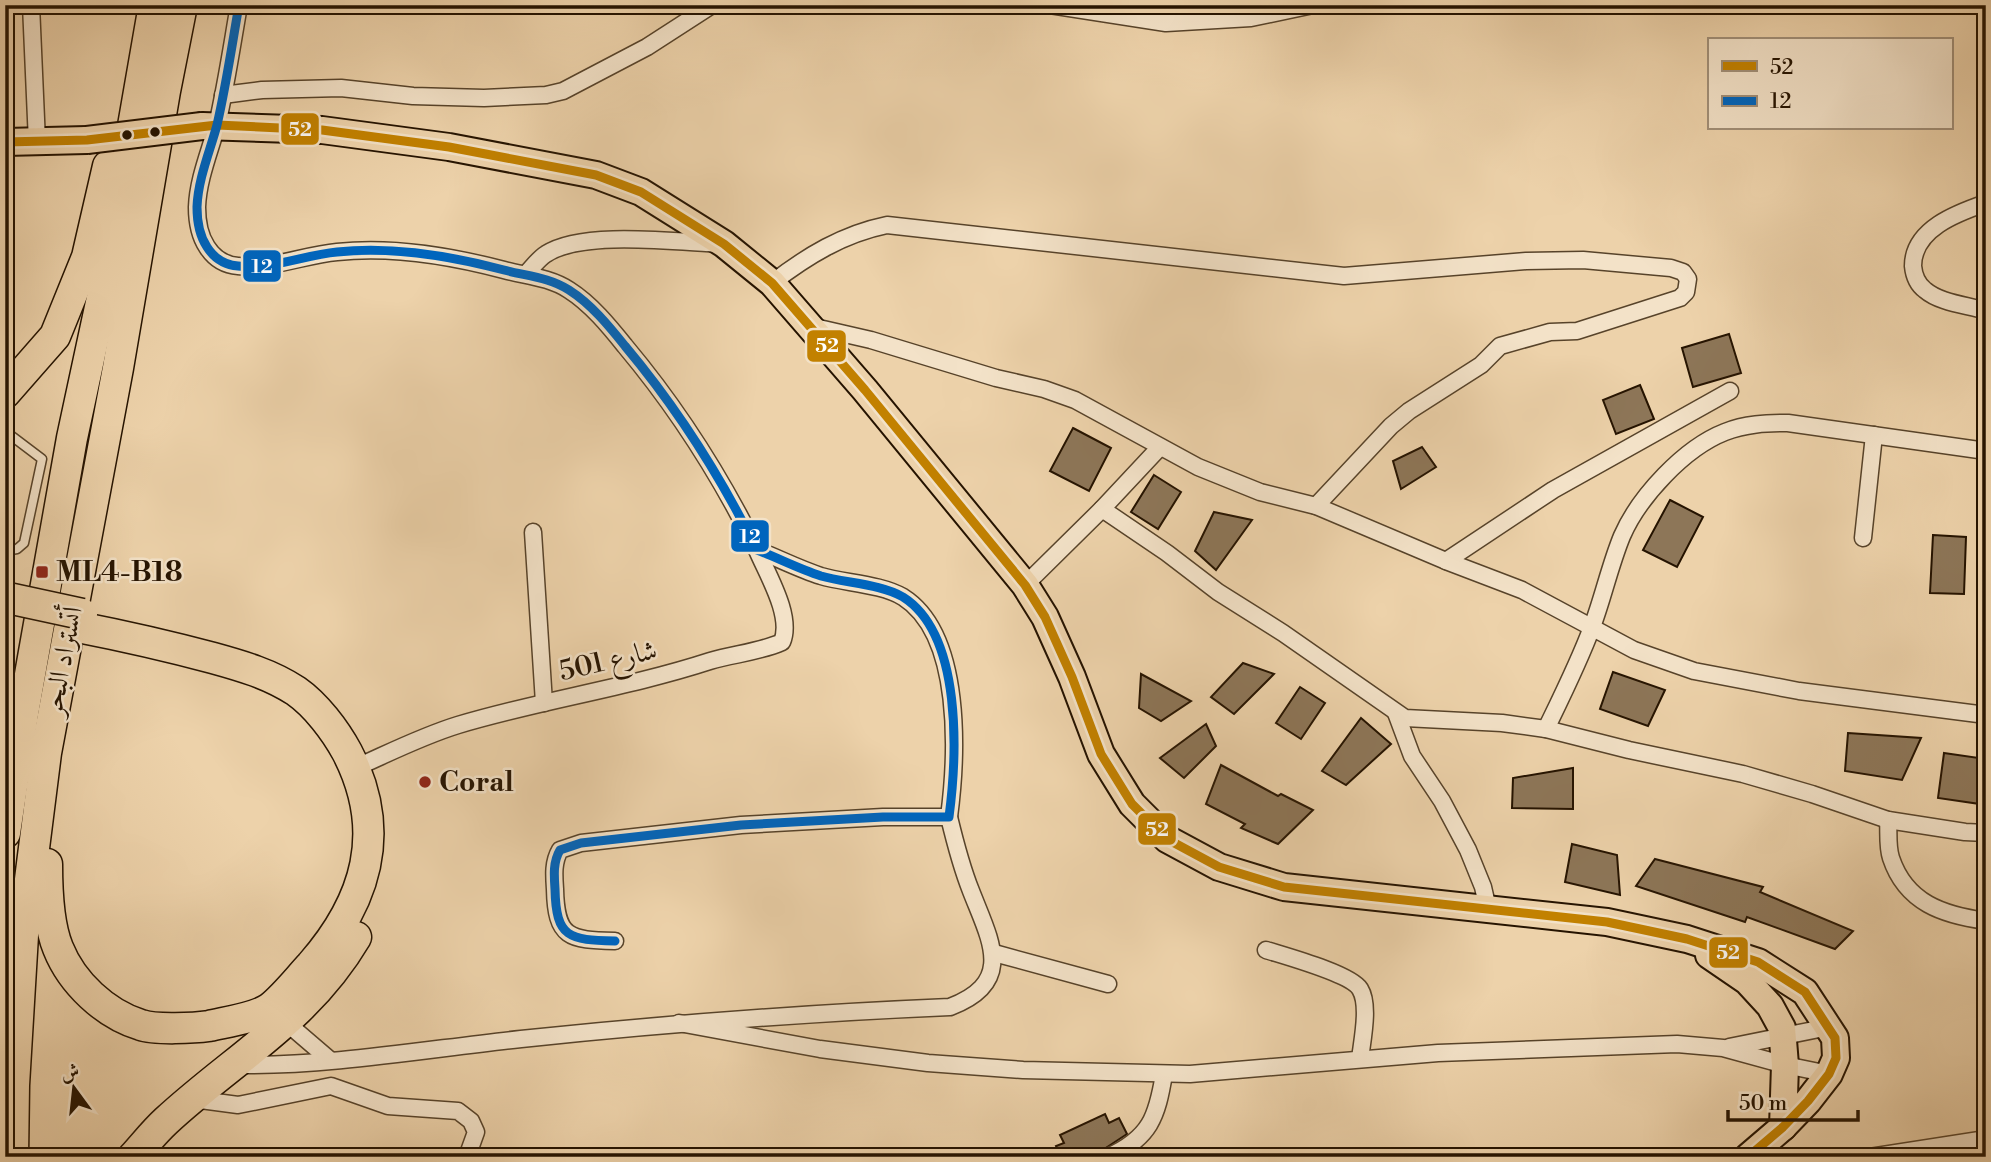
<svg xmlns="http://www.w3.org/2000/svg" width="1991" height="1162" font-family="'Libre Bodoni',Amiri,serif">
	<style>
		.building { fill: #8d7658; stroke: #251300; stroke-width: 2 }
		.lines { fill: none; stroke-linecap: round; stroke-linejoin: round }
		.service-casing { stroke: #57432a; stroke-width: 11 }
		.minor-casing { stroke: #57432a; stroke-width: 19 }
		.primary-casing { stroke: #251300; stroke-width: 30 }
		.motorway-casing { stroke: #251300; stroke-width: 33 }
		.service { stroke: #f3e2c8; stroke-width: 8 }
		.minor { stroke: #f3e2c8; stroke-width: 16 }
		.primary { stroke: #edd2aa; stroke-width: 26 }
		.motorway { stroke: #edd2aa; stroke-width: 30 }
		.primary-bridge-casing { stroke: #251300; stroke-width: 30; stroke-linecap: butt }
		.motorway-bridge-casing { stroke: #251300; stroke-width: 33; stroke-linecap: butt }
		.primary-bridge { stroke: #edd2aa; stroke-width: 26 }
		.motorway-bridge { stroke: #edd2aa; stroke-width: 30 }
		.bus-1-casing { stroke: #f3e2c8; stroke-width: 14 }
		.bus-2-casing { stroke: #f3e2c8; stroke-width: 14 }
		.bus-1 { stroke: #c28100; stroke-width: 9 }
		.bus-2 { stroke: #0065bd; stroke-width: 9 }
		.bus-dot { fill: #251300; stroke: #f3e2c8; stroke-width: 2.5 }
		.poi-dot { fill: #8f2418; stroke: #f3e2c8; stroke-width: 2.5 }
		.labels { text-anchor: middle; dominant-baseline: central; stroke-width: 5; stroke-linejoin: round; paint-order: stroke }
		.poi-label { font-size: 28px; font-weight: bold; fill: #251300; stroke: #f3e2c8; text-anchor: start }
		.street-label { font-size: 28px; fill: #251300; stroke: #f3e2c8 }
		.line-badge { stroke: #f3e2c8; stroke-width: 2.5 }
		.badge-label { font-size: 19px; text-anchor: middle; font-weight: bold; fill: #fff }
	</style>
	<rect width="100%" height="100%" fill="#edd2aa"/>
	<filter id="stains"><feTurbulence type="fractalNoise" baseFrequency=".00286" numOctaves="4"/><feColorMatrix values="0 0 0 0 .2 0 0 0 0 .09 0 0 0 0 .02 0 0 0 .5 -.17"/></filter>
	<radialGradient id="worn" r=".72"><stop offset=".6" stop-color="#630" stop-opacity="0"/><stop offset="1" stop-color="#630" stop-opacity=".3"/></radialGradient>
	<g class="building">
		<polygon points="1729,334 1741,373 1693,387 1682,348"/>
		<polygon points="1640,385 1654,419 1616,434 1603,400"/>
		<polygon points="1073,428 1111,448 1089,491 1050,471"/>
		<polygon points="1422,447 1436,467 1401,489 1393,461"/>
		<polygon points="1154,475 1181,492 1158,529 1131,512"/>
		<polygon points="1670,500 1703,517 1677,567 1643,550"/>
		<polygon points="1214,512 1252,520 1216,570 1195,551"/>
		<polygon points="1933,535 1966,537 1964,594 1930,593"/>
		<polygon points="1243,663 1274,674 1234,714 1211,697"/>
		<polygon points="1613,672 1665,690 1648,726 1600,709"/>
		<polygon points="1141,674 1191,701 1161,721 1139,708"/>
		<polygon points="1300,687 1325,703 1301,739 1276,723"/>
		<polygon points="1361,718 1391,744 1346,785 1322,771"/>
		<polygon points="1206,724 1216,746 1184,778 1160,758"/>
		<polygon points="1848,733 1921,738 1902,780 1845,771"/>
		<polygon points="1944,753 1986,759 1980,804 1938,798"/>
		<polygon points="1221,765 1278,796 1281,794 1313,810 1278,844 1241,828 1245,824 1206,804"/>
		<polygon points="1573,768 1573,809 1512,808 1513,778"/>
		<polygon points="1572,844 1617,855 1620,895 1565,882"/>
		<polygon points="1655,859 1763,887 1760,892 1853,931 1835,949 1747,917 1745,922 1636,886"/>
		<polygon points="1105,1114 1109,1123 1119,1118 1127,1134 1092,1157 1061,1157 1056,1146 1064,1143 1060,1135"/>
	</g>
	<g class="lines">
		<defs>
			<polyline id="service" points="5,431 42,459 24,543 17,549 5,551"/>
			<g id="minor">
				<polyline points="31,5 37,142"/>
				<path d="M239 5C232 45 226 86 217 125 210 151 198 179 197 207 197 221 199 235 207 247 214 258 225 265 238 266 270 270 304 255 337 252 391 246 451 256 504 270 526 276 549 277 569 290 591 304 609 326 625 346 677 408 721 477 757 550 778 558 799 569 821 576 845 583 881 584 903 597 963 635 957 756 949 817H883L741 825 581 843 560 850C553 862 554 875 555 889 556 938 569 940 615 941"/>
				<polyline points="1050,5 1166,23 1251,18 1313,5"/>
				<polyline points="223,95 262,90 341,88 413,96 484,98 546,95 563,91 647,47 712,5"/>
				<path d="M1986 203C1957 213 1913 229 1913 266 1914 276 1917 284 1925 290 1940 303 1967 305 1986 311"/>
				<path d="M526 274C532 268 538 259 546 254 582 230 676 242 720 244"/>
				<path d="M772 283C807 256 843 234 887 225L1344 276 1526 261 1583 260 1671 268 1683 272 1688 279 1686 292 1680 298 1577 331 1550 332 1500 346 1481 365 1409 411 1391 426 1316 506"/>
				<polyline points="810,326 871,340 996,378 1044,389 1075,400 1198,467 1260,492 1316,506 1446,561 1522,590 1634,650 1694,671 1799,691 1986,715"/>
				<polyline points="1102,509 1160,447"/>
				<polyline points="533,532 544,703"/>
				<polyline points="1863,538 1874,435"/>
				<polyline points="1446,561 1553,490 1730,391"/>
				<polyline points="1025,585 1102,509 1167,553 1218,592 1283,633 1405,718 1502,723 1546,729 1629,750 1743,774 1812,794 1888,820 1965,832 1986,833"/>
				<polyline points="1396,713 1412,756 1442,801 1468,850 1483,887 1488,909"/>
				<path d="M1546 729C1562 696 1579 662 1592 627 1603 598 1610 565 1622 536 1639 497 1684 448 1725 432 1745 424 1766 423 1788 423L1986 451"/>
				<path d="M355 768C389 753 422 736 458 725 541 700 627 688 710 661 733 654 760 652 782 642 793 616 767 574 757 550"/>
				<path d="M1888 820C1889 832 1887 846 1891 858 1906 903 1943 915 1986 921"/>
				<path d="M1266 950C1285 956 1351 974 1360 989 1370 1005 1362 1041 1360 1059"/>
				<polyline points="994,953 1108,984"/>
				<polyline points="281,1018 330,1060"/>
				<polyline points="679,1023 820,1049 928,1063 1023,1070 1190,1074 1438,1053 1677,1044 1723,1048 1785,1065 1829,1074"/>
				<polyline points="1729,1047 1829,1027"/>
				<path d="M236 1065C331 1066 427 1049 521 1039 664 1024 807 1013 950 1007 1016 982 990 940 971 891 961 866 955 842 949 817"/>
				<polyline points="193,1099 238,1105 331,1086 388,1106 458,1111 471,1121 476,1132 467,1157"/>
				<path d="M1108 1157C1150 1138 1157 1117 1164 1074"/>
				<polyline points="1870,1157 1986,1139"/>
			</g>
			<g id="primary">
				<polyline points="202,126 322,130 449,147 596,175 641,192 724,244 772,283 865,390 1025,585 1045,617 1072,677 1101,754 1132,804 1167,839 1219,867 1284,887 1607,922 1687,939 1758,962 1805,992 1835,1038 1836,1058 1829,1074 1808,1101 1783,1127 1748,1157"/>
				<polyline points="5,142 87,140"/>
				<polyline points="1709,955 1747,981 1770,1006 1782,1028 1785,1065 1783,1127"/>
			</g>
			<g id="motorway">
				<polyline points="5,393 55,336 87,257 108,166"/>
				<polyline points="5,833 23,714 72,438 108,270 154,5"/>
				<path d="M47 864C47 890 48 924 58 948 72 983 105 1014 141 1025 155 1030 195 1028 209 1026 226 1022 256 1018 270 1008 285 996 298 979 311 965 367 901 388 831 347 752 335 730 316 705 296 691 270 674 242 666 213 658 168 646 124 636 78 627"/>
				<polyline points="13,1157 14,1085 23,935 46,753 118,368 165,91 182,5"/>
				<path d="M133 1157C144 1145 154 1132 166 1121 234 1058 307 1020 356 937"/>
			</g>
		</defs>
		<use href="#service" class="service-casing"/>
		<use href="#minor" class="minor-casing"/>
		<use href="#primary" class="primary-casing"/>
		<use href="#motorway" class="motorway-casing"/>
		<use href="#service" class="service"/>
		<use href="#minor" class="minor"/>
		<use href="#primary" class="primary"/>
		<use href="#motorway" class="motorway"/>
		<defs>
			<polyline id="primary-bridge" points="87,140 202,126"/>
			<polyline id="motorway-bridge" points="8,598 82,614"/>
		</defs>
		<use href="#primary-bridge" class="primary-bridge-casing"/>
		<use href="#motorway-bridge" class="motorway-bridge-casing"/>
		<use href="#primary-bridge" class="primary-bridge"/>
		<use href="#motorway-bridge" class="motorway-bridge"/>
		<defs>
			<polyline id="bus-1" points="5,142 87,140 217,125 322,130 449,147 596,175 641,192 724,244 772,283 865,390 1025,585 1045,617 1072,677 1101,754 1132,804 1167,839 1219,867 1284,887 1607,922 1687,939 1758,962 1805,992 1835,1038 1836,1058 1829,1074 1808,1101 1783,1127 1748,1157"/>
			<path id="bus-2" d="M239 5C232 45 226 86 217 125 210 151 198 179 197 207 197 221 199 235 207 247 214 258 225 265 238 266 270 270 304 255 337 252 391 246 451 256 504 270 526 276 549 277 569 290 591 304 609 326 625 346 677 408 721 477 757 550 778 558 799 569 821 576 845 583 881 584 903 597 963 635 957 756 949 817H883L741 825 581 843 560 850C553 862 554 875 555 889 556 938 569 940 615 941"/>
		</defs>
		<use href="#bus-1" class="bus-1-casing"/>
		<use href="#bus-2" class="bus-2-casing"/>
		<use href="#bus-1" class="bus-1"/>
		<use href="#bus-2" class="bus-2"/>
	</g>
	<g class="bus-dot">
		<circle cx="155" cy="132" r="6"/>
		<circle cx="127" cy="135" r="6"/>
	</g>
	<g class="poi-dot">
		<rect x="35" y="565" width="14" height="14" rx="3.5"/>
		<circle cx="425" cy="782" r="7"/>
	</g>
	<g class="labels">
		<g class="poi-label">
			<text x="56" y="572">ML4-B18</text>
			<text x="439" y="782">Coral</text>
		</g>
		<g class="street-label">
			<text transform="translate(63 661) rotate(-79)">أتستراد البحر</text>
			<text transform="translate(608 661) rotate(-13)">شارع 501</text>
		</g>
	</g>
	<g class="line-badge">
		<rect x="280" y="112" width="40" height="34" rx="7" fill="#c28100"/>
		<rect x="242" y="249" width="40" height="34" rx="7" fill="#0065bd"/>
		<rect x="806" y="329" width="41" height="34" rx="7" fill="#c28100"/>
		<rect x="730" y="519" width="40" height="34" rx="7" fill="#0065bd"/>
		<rect x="1137" y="812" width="40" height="34" rx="7" fill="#c28100"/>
		<rect x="1708" y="936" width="41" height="33" rx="7" fill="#c28100"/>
	</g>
	<g class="badge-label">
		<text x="300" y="136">52</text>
		<text x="262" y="273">12</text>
		<text x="827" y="352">52</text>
		<text x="750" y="543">12</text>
		<text x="1157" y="836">52</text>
		<text x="1728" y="959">52</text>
	</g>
	<rect width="1991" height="1162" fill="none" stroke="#edd2aa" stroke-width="28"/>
	<rect x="7" y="7" width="1977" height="1148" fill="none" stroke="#251300" stroke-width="3.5"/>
	<rect x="14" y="14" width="1963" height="1134" fill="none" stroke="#251300" stroke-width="2"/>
	<rect x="1708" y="38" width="245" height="91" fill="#f3e2c8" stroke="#a18f78" stroke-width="2"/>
	<rect x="1722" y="61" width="35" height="10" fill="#c28100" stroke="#a18f78" stroke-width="2"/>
	<text x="1770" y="74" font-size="21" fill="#251300">52</text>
	<rect x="1722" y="96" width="35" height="10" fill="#0065bd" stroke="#a18f78" stroke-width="2"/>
	<text x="1770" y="108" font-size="21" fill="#251300">12</text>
	<g transform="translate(74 1088) rotate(345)" stroke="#f3e2c8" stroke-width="5" paint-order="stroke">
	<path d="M0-5L12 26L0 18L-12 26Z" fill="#251300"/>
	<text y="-10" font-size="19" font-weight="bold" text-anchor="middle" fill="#251300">ش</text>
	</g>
	<path d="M1728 1110v10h130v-10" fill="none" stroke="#251300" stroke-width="3.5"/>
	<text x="1739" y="1110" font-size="21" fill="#251300" stroke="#f3e2c8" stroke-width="5" paint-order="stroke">50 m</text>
	<rect width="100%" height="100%" filter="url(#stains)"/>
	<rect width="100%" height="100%" fill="url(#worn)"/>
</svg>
